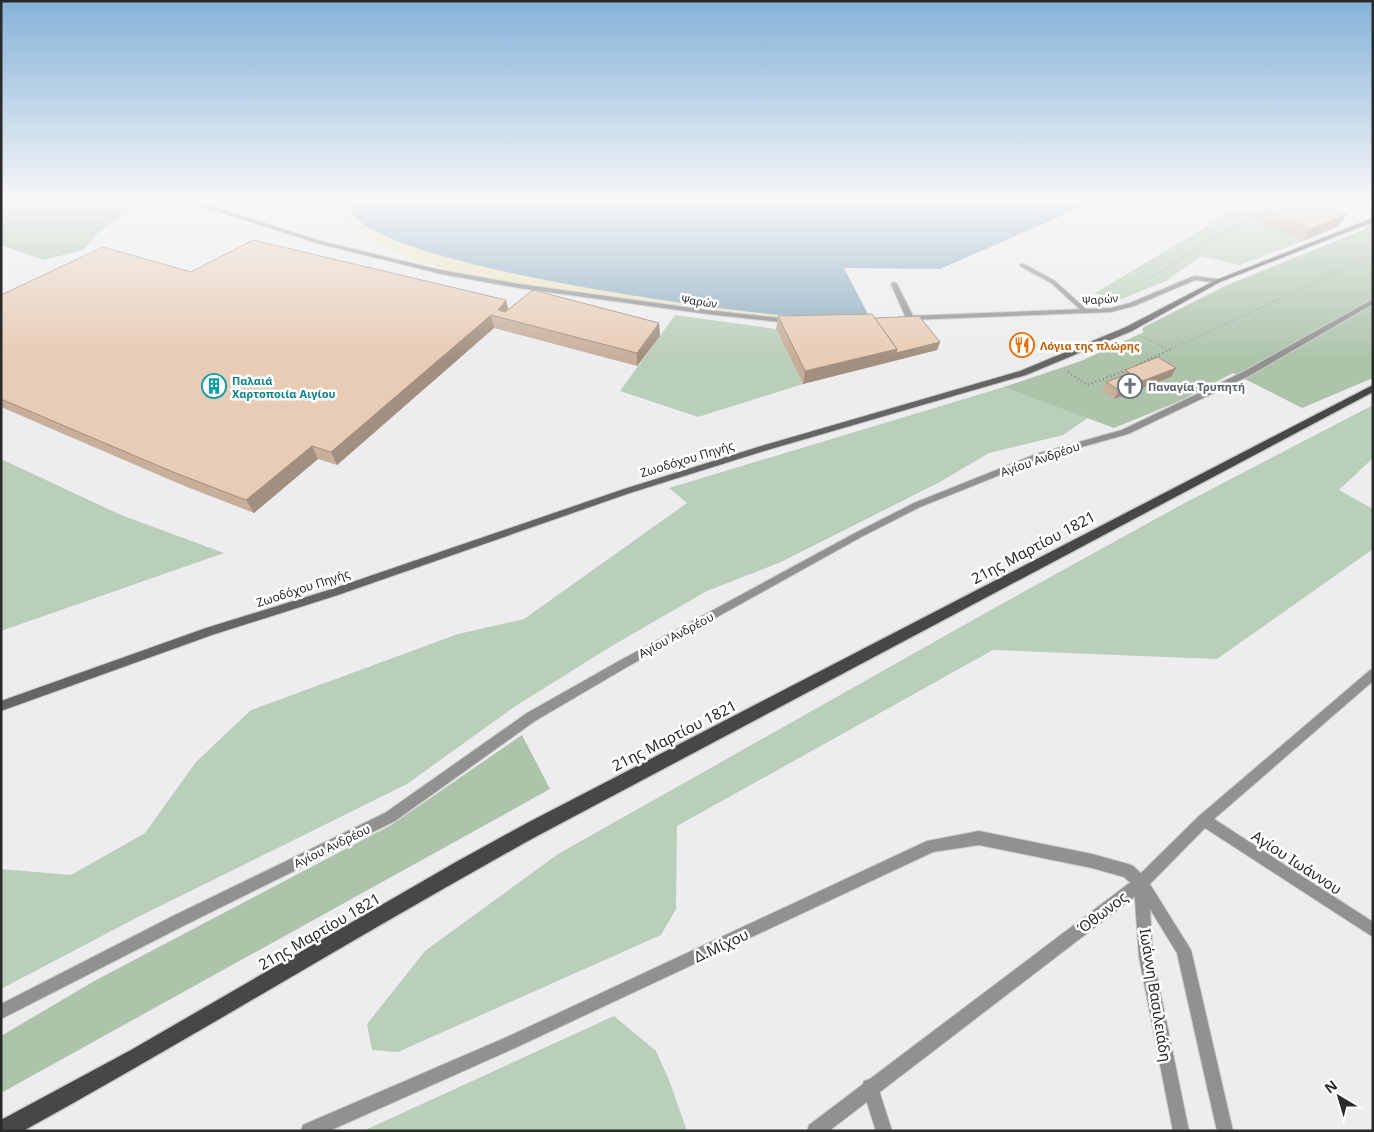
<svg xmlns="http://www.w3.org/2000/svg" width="1374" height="1132" font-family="'Noto Sans',sans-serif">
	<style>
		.green { fill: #bacfb9 }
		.forest { fill: #adc4ab }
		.sand { fill: #ede4be }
		.water { fill: #90aec2 }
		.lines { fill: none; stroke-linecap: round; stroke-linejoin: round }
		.service-casing { stroke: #cacacc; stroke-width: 2 }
		.minor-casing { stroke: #cacacc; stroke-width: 2 }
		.tertiary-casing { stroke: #cacacc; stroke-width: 2 }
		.secondary-casing { stroke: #cacacc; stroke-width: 2 }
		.primary-casing { stroke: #cacacc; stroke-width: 3 }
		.path-far1 { stroke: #89898a; stroke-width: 2; stroke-dasharray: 0.5 2.5; stroke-linecap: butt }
		.path { stroke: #89898a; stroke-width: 2.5; stroke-dasharray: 1 3; stroke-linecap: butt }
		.service { fill: #919190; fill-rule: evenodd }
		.minor { fill: #919190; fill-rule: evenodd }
		.tertiary { fill: #919190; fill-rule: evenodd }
		.secondary { fill: #666564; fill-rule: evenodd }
		.primary { fill: #484746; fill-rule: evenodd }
		.wall { fill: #c8af9c }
		.shaded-wall { fill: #a28f7f }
		.building { fill: #e8ccb5; stroke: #a28f7f }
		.labels { text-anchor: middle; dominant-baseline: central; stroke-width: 5; stroke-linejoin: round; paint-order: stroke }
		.far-street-label { font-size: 11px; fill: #2a2a2a; stroke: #fff }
		.far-food-label { font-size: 11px; font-weight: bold; fill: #c56008; stroke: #fff; text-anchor: start }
		.far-culture-label { font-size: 11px; font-weight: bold; fill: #0d838f; stroke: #fff; text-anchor: start }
		.far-worship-label { font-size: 11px; font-weight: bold; fill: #5b616d; stroke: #fff; text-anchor: start }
		.street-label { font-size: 12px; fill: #2a2a2a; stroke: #fff }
		.near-street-label { font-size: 15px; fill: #2a2a2a; stroke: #fff }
	</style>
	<rect width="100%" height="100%" fill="#ededef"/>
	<g class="green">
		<polygon points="1253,199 1306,199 1303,241 1240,265 1201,256 1166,281 1114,302 1095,293"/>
		<polygon points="675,315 776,329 803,384 698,417 620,391"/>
		<polygon points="1017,383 1062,392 1095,413 1063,435 989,453 938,483 781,562 707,591 610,647 514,707 407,784 138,917 1,989 1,869 71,875 145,833 196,762 251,710 458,634 524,619 687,503 669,488"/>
		<polygon points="1373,405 1373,458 1339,490 1373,509 1373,549 1217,659 993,650 677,826 676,909 661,935 398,1052 372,1050 367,1024 425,951 558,854 989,611 1179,506"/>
		<polygon points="1,459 121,515 224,553 1,631"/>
		<polygon points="614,1016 656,1051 669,1080 687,1131 363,1131"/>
	</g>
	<g class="forest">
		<polygon points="1,199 131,199 130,211 98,233 83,250 44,260 1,245"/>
		<polygon points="1373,220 1373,378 1302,408 1233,373 1180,401 1114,428 1004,387 1081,361 1144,332 1142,330 1144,327 1225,286 1368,228 1362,225"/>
		<polygon points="522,735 550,789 1,1093 1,1036 96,980 391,825"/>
	</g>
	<path class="sand" d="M351 207C351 264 737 310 793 316L784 324C719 315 653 305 588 294 517 283 397 273 345 218L343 214V210Z"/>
	<path class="water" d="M360 199H1100L940 269 844 268 869 316C843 316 818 318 793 316 734 313 359 263 351 208L353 203Z"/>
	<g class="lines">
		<defs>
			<g id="service">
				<polygon points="1020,264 1024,264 1055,281 1087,310 1087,312 1083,312 1051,283 1020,266"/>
				<polygon points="894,282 897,284 914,318 913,320 906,318 891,284"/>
				<polygon points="870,1079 876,1081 892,1131 876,1131 862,1087 864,1081"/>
			</g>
			<g id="minor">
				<polygon points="179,199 189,199 324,242 441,270 519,284 707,310 789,319 793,321 789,323 707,314 519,288 441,274 320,244"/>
				<polygon points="1194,276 1218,279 1221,281 1218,283 1195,280 1134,306 1111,312 908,320 904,318 908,316 1111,308 1130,303"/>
				<polygon points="1373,299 1373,304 1249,376 1128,434 1042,458 920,507 863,536 627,667 535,721 395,821 183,926 1,1019 1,1004 173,916 385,813 527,713 619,661 857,532 914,503 1036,454 1122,430 1243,372"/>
				<polygon points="1373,669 1373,681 1214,819 1373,922 1373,937 1205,828 1146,888 829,1131 807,1131 809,1125 1136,878 1199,816 1369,671"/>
			</g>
			<polygon id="tertiary" points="979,831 1092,854 1128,864 1133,866 1146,878 1191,950 1233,1131 1217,1131 1177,953 1150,909 1153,957 1189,1131 1173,1131 1139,957 1134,886 1124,877 1092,868 979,845 933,852 517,1047 329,1131 301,1131 303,1125 507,1037 927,841"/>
			<polygon id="secondary" points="1373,218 1373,222 1220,282 1132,331 1026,375 764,451 630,493 338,595 212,635 1,711 1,701 206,628 332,589 624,489 758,447 1020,371 1126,327 1216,280"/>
			<path id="primary" d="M1373 385V392L539 835C365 931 197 1035 23 1131H1V1120L131 1050 456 862 527 823Z"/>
		</defs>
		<use href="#service" class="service-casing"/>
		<use href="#minor" class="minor-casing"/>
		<use href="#tertiary" class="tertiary-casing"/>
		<use href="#secondary" class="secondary-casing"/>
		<use href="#primary" class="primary-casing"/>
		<g class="path-far1">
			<polyline points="1151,278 1213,238 1267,211"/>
			<polyline points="1146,338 1167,349"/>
			<polyline points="1170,350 1373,255"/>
		</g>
		<g class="path">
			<polyline points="1137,365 1173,348"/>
			<polyline points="1068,372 1087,385 1127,370"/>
		</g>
		<use href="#service" class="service"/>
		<use href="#minor" class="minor"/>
		<use href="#tertiary" class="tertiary"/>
		<use href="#secondary" class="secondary"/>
		<use href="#primary" class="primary"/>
	</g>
	<g class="wall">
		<polygon points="1265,210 1339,226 1303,241 1258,222"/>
		<polygon points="191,272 506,300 508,309 659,323 660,336 637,366 494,328 337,465 318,459 254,513 182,485 1,407 1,295"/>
		<polygon points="778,316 875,318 940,342 937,350 803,384 776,329"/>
		<polygon points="1176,368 1171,377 1114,399 1102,391 1106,382 1122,376 1125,370"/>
	</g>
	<g class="shaded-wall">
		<polygon points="1347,214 1339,226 1303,241 1311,229"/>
		<polygon points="506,300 509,312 498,310"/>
		<polygon points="491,315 494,328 337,465 331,452"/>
		<polygon points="659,323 660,336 637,366 637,353"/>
		<polygon points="940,342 937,350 803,384 805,371 897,349"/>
		<polygon points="1176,368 1171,377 1114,399 1119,390"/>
		<polygon points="312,446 318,459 254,513 246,500"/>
	</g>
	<g class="building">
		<polygon points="1289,199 1306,199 1347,214 1311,229 1265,210"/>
		<polygon points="253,240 506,300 498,310 505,312 533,290 659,323 637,353 491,315 331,452 312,446 246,500 173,472 1,399 1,295 103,247 191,272"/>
		<polygon points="872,314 897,349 805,371 778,316"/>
		<polygon points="919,316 940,342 896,353 897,349 875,318"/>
		<polygon points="1158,357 1176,368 1119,390 1106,382 1130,373 1125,370"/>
	</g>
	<linearGradient id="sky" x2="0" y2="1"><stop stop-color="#85b2d9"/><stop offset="0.56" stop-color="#f7f7f8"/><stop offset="1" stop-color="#f7f7f8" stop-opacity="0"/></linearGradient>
	<rect width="1374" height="358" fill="url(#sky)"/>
	<defs>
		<symbol id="restaurant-ring" viewBox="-11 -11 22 22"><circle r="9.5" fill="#fff" stroke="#e8710a" stroke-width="1.5"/><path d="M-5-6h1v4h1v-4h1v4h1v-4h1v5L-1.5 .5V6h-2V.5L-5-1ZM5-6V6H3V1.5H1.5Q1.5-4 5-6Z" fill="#e8710a"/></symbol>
		<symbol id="building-ring" viewBox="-11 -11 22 22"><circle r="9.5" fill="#fff" stroke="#0f9aa8" stroke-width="1.5"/><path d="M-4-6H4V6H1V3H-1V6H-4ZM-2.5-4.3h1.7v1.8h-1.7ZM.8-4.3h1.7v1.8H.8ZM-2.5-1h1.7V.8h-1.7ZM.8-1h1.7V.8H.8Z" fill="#0f9aa8"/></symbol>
		<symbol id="church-ring" viewBox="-11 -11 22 22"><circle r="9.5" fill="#fff" stroke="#6b7280" stroke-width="1.5"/><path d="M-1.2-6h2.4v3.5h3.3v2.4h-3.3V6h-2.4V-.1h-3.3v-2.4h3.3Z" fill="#6b7280"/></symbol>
	</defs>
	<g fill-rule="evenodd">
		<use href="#restaurant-ring" x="1008" y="331" width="28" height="28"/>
		<use href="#building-ring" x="200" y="372" width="28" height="28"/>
		<use href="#church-ring" x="1116" y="372" width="28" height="28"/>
	</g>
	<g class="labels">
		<g class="far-street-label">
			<text transform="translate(1100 299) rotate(-5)">Ψαρών</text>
			<text transform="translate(699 301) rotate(8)">Ψαρών</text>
		</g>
		<g class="far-food-label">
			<text x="1040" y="345">Λόγια της πλώρης</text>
		</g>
		<g class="far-culture-label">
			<text x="232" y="380">Παλαιά<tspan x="232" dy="13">Χαρτοποιία Αιγίου</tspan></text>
		</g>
		<g class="far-worship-label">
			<text x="1148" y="386">Παναγία Τρυπητή</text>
		</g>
		<g class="street-label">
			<text transform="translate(687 459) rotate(-17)">Ζωοδόχου Πηγής</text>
			<text transform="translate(1040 459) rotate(-19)">Αγίου Ανδρέου</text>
			<text transform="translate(303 588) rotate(-18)">Ζωοδόχου Πηγής</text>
			<text transform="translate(676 635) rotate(-28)">Αγίου Ανδρέου</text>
			<text transform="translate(332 846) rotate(-26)">Αγίου Ανδρέου</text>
		</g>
		<g class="near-street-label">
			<text transform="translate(1033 547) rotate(-28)">21ης Μαρτίου 1821</text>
			<text transform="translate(674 735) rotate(-27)">21ης Μαρτίου 1821</text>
			<text transform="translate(1297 862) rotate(33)">Αγίου Ιωάννου</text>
			<text transform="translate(1102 912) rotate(-37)">Όθωνος</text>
			<text transform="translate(319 931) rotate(-30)">21ης Μαρτίου 1821</text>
			<text transform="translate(721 945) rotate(-25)">Δ.Μίχου</text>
			<text transform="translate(1156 995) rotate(81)">Ιωάννη Βασιλειάδη</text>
		</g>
	</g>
	<rect width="1374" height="1132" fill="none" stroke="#2a2a2a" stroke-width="5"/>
	<g transform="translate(1339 1097) rotate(322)" stroke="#ffffff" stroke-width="4" paint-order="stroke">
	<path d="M0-4L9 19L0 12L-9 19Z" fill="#2a2a2a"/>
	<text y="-8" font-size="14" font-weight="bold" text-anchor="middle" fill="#2a2a2a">N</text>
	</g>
</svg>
